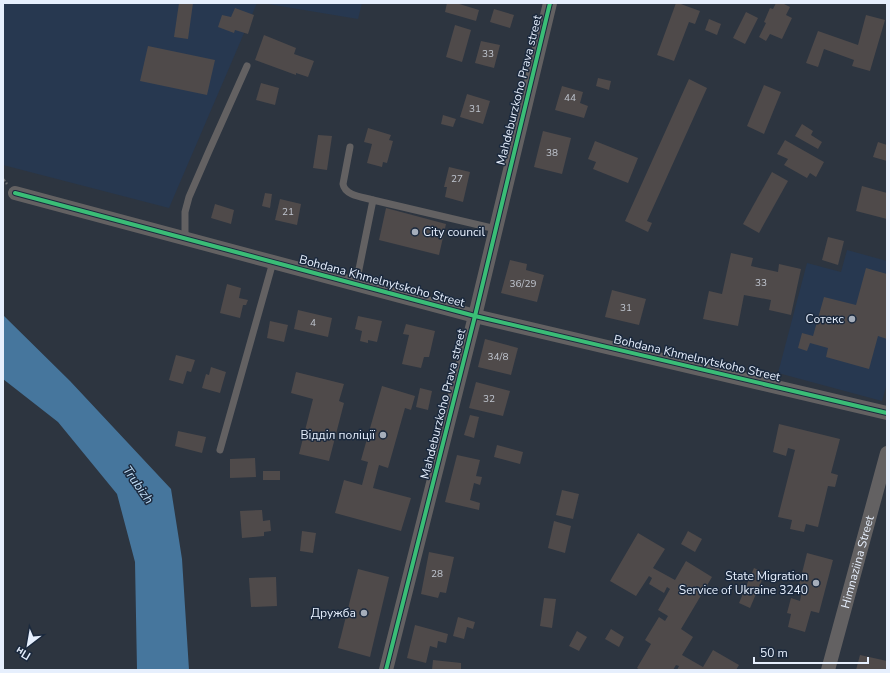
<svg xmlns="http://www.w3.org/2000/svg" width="890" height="673" font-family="'Nunito Sans',sans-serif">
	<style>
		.built { fill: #273850 }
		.water { fill: #46769d }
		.building { fill: #4f4a4a }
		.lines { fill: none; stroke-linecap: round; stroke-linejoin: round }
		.path { stroke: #696a6c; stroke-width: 2.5; stroke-dasharray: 3 2; stroke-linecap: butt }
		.service { stroke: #636162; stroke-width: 7 }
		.minor { stroke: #636162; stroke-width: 14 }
		.cycleway-casing { stroke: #1b293d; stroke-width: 6 }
		.cycleway { stroke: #3abd76; stroke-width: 4 }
		.poi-dot { fill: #a5aebb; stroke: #1b293d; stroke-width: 1.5 }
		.labels { text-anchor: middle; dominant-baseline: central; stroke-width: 3; stroke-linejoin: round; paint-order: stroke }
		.number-label { font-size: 10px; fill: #c0c6d0 }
		.street-label { font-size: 12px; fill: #e6effd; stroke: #1b293d }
		.poi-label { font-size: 12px; fill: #e6effd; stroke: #1b293d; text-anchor: end }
		.water-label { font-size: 13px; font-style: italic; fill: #bedbf4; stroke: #1b293d }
	</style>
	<rect width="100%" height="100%" fill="#2d3540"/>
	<g class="built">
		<polygon points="3,3 257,3 169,208 3,165"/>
		<polygon points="262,3 362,3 358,19"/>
		<polygon points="847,250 887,261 887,383 882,401 778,373 807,263 841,272"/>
	</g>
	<polygon class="water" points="3,315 70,381 171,489 182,559 189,670 137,670 135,562 117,494 58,422 3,379"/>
	<g class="building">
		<polygon points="179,3 193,3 188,39 174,37"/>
		<polygon points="447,3 456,3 479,10 476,21 445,12"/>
		<polygon points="676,3 678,3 700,11 695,24 689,22 674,61 657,55"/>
		<polygon points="776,3 782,3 790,7 786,15 792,18 782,39 770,34 766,41 759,37 766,23 764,22 770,8 773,9"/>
		<polygon points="235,8 254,15 248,34 235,30 234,33 218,27 222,15 231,17"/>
		<polygon points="494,9 514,15 510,28 490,22"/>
		<polygon points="746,12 758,18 745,44 733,38"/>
		<polygon points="866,15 885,20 870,71 852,66 854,60 824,49 818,67 806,63 818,31 858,45"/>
		<polygon points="709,19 721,24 717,35 705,30"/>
		<polygon points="455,25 471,30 462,62 446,57"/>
		<polygon points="264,35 296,48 294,54 314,61 308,77 296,73 296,75 255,60"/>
		<polygon points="481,41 500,45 494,68 475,63"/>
		<polygon points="148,46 215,60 207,95 140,81"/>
		<polygon points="598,78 611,81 609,90 596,86"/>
		<polygon points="689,79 707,88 647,221 652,223 648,232 625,221"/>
		<polygon points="261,83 279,88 275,105 256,100"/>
		<polygon points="764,85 781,92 764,134 747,126"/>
		<polygon points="562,86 583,92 580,103 588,106 584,118 555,110"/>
		<polygon points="467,94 490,101 483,124 460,117"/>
		<polygon points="443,115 456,119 453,127 441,124"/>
		<polygon points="802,124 813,131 811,135 822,142 818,149 795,136"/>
		<polygon points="368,128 391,135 389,140 393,141 387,163 383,162 382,167 367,163 372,144 364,142"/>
		<polygon points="543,131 571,138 562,174 534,167"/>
		<polygon points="318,135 332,136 327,170 313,168"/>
		<polygon points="785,140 824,162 816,177 810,173 807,178 784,165 788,159 777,154"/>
		<polygon points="595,141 638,158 628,183 593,169 596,162 588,159"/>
		<polygon points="878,142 887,145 887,161 873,157"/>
		<polygon points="449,167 470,172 463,202 445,197 447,187 444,187"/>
		<polygon points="772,172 788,181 759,233 743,224"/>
		<polygon points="862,186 887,193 887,219 856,211"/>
		<polygon points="265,193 272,194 270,208 262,206"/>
		<polygon points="280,199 301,204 297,225 275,220"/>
		<polygon points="215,204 234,210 231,224 211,218"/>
		<polygon points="386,208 446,224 439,255 379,240"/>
		<polygon points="828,237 844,241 838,265 822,260"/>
		<polygon points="731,253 753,258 751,266 778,272 779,264 801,269 791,315 769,310 771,300 744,295 738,326 703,319 709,291 722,294"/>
		<polygon points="510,260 527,264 526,270 544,275 537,302 501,293"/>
		<polygon points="866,268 887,274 887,339 878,336 869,369 826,357 828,348 810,343 807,351 798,348 802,333 813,336 824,297 856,305"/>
		<polygon points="227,284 241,288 239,298 248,300 246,305 243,305 240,318 220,313"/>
		<polygon points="612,290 646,299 639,325 605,317"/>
		<polygon points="298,310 332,318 328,337 294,329"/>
		<polygon points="358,316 382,321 377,342 368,340 368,343 360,341 362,331 355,329"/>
		<polygon points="270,321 288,325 284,342 267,338"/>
		<polygon points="406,324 435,331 429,357 424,357 421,368 402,364 409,335 403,334"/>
		<polygon points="485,339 518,348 511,375 478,367"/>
		<polygon points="176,355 195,360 191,372 187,371 183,384 169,380"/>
		<polygon points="211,367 226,372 220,393 202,388 206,374 209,375"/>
		<polygon points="296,372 344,384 339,401 344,403 329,461 299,454 313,399 291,393"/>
		<polygon points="476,382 510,391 503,416 469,408"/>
		<polygon points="382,386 415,396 411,410 405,408 388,468 379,465 373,488 411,498 401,531 335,513 344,480 362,485 368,462 361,460"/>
		<polygon points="420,388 432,391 428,410 416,407"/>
		<polygon points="470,415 479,417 474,438 464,435"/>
		<polygon points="779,424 840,439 831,473 838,475 835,487 828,486 818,527 806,524 804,532 790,529 792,520 778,517 795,450 788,448 786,456 773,452"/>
		<polygon points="178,431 206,437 202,453 175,446"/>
		<polygon points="497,445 523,452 520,464 494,457"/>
		<polygon points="457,455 480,460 476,476 482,477 480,485 474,483 470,500 480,503 479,510 445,502"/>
		<polygon points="255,458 256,477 230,478 230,459"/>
		<rect x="263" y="471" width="17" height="9"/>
		<polygon points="562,490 579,494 573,519 556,515"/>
		<polygon points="262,510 263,521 270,520 271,531 264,532 264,536 242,538 240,511"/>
		<polygon points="554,521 571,526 565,553 548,548"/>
		<polygon points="302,531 316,533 313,553 300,551"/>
		<polygon points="688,531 702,539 695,552 681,544"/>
		<polygon points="638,533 665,549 653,568 675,580 686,561 712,577 681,629 693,637 682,655 703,667 713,650 739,665 736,670 677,670 679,666 676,665 673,670 640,670 637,668 651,644 645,640 659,617 665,621 668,616 658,610 670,589 667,587 664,593 649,584 652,578 649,576 636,596 610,581"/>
		<polygon points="429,552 454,557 446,593 440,592 438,598 421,594"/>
		<polygon points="807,553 833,560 819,613 811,611 805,632 788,627 791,614 787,613 791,598 800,601 802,590 798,589"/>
		<polygon points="754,568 765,573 750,608 739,603"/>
		<polygon points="358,569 389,577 370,657 338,648"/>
		<polygon points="276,577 277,606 251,607 249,578"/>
		<polygon points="544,598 556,599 552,628 540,626"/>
		<polygon points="458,617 475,622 473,629 467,627 464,639 453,636"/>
		<polygon points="415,625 448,634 446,643 438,641 437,648 430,646 426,663 407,658"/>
		<polygon points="611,629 624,637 619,647 605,639"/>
		<polygon points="577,631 587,637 579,651 569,646"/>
		<polygon points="860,655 887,661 887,670 856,670"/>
		<polygon points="433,660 461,663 461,670 432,670"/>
	</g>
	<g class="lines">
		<polyline class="path" points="3,179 7,184"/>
		<g class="service">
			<path d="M350 147 343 184C345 196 363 197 373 200"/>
			<polyline points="185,238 185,212 189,197 209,151 247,66"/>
			<polyline points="356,284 373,200 496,229"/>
			<polyline points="220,450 273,262"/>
		</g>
		<g class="minor">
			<polyline points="15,193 475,316 887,413"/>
			<polyline points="386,670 475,316 550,3"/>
			<path id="s1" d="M828 670 887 453"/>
		</g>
		<defs>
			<g id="cycleway">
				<polyline points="15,193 475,316 887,413"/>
				<polyline points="386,670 475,316 550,3"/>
			</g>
		</defs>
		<use href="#cycleway" class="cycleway-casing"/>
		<use href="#cycleway" class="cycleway"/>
	</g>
	<g class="poi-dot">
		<circle cx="415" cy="232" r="4"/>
		<circle cx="852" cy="319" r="4"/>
		<circle cx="383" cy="435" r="4"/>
		<circle cx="816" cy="583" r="4"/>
		<circle cx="364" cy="613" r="4"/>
	</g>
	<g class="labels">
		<g class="number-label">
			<text x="488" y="54">33</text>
			<text x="570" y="98">44</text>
			<text x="475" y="109">31</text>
			<text x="552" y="153">38</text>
			<text x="457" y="179">27</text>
			<text x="288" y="212">21</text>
			<text x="761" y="283">33</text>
			<text x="523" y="284">36/29</text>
			<text x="626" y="308">31</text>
			<text x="313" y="323">4</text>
			<text x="498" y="357">34/8</text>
			<text x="489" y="399">32</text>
			<text x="437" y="574">28</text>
		</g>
		<g class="street-label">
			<text transform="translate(519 90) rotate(-76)">Mahdeburzkoho Prava street</text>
			<text transform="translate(382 281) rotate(15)">Bohdana Khmelnytskoho Street</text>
			<text transform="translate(697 358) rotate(13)">Bohdana Khmelnytskoho Street</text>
			<text transform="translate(443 404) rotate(-76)">Mahdeburzkoho Prava street</text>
			<text stroke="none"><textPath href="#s1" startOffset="112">Himnaziina Street</textPath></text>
		</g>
		<g class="poi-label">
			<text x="423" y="232" text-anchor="start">City council</text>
			<text x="844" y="319">Сотекс</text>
			<text x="375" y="435">Відділ поліції</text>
			<text x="808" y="576">State Migration<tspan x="808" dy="14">Service of Ukraine 3240</tspan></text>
			<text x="356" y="613">Дружба</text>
		</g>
		<g class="water-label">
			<text transform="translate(138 485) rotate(55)">Trubizh</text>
		</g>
	</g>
	<rect width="890" height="673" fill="none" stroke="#e6effd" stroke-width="8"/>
	<g transform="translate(28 645) rotate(211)" stroke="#1b293d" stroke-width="3" paint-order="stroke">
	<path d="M0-3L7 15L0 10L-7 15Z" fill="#e6effd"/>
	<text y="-6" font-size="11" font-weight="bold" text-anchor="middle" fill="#e6effd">Пн</text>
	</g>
	<path d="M754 657v6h114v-6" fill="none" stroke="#e6effd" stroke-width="2"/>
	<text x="760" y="657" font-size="12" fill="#e6effd" stroke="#1b293d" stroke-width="3" paint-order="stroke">50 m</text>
</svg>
